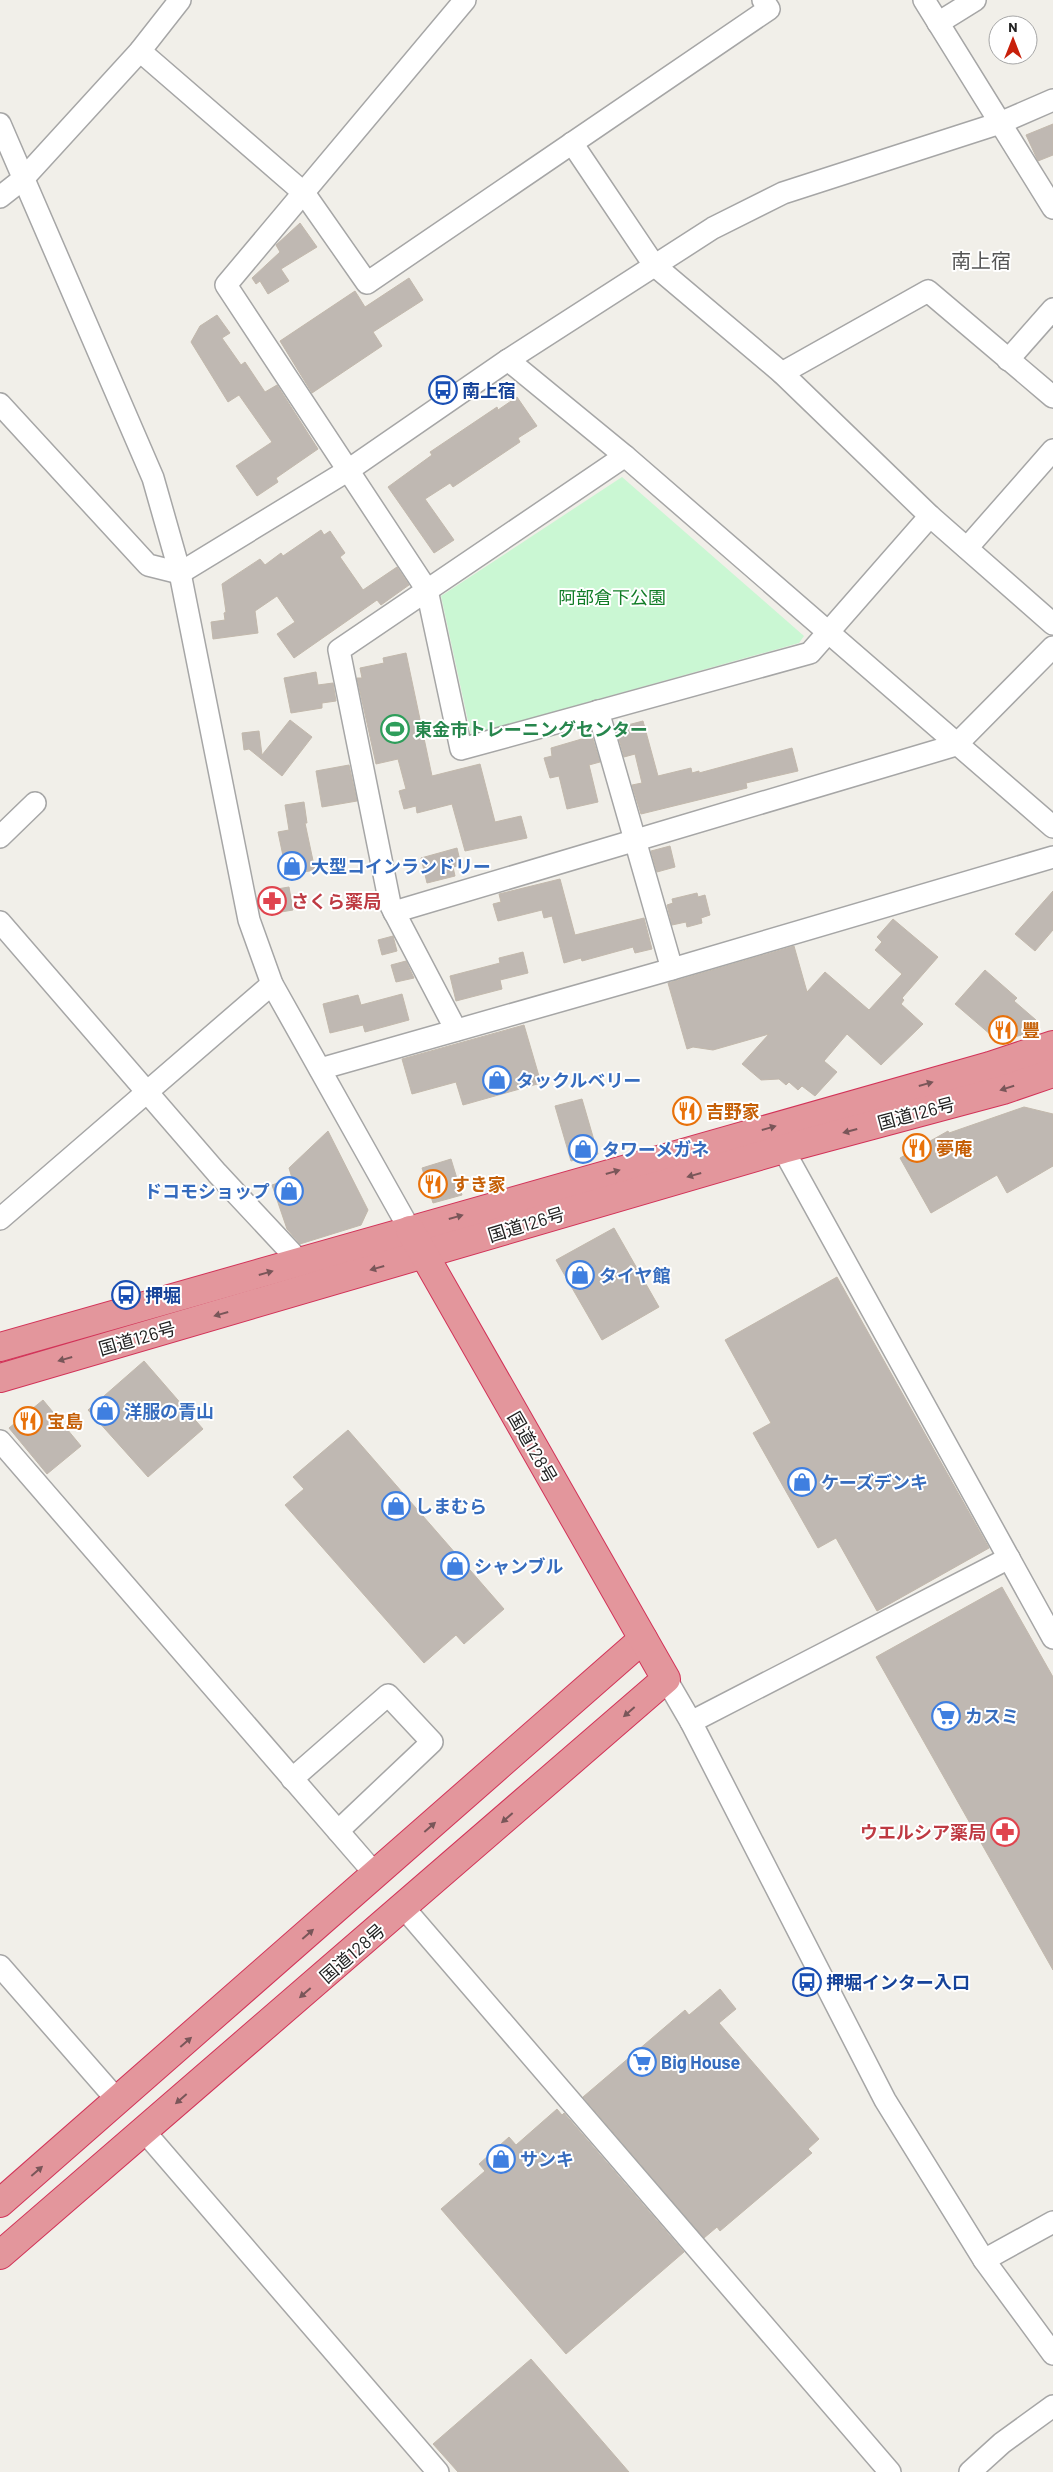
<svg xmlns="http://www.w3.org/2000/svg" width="1053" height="2472" font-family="Barlow,'Noto Sans JP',sans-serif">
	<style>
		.park { fill: #caf7d3 }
		.building { fill: #bfb8b2; stroke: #c2b8ac }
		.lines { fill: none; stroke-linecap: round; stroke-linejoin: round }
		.minor-casing { stroke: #a6a6a6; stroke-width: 24 }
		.highway-casing { stroke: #d23358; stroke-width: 30 }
		.minor { stroke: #fff; stroke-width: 21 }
		.highway { stroke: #e3969c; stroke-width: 28 }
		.oneway { fill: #795659 }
		.labels { text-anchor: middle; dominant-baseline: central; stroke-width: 4; stroke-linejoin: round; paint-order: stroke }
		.transit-label { font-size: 18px; font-weight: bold; fill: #164399; stroke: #fff; text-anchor: start }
		.park-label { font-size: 18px; fill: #127d27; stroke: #fff }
		.leisure-label { font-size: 18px; font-weight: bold; fill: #27864d; stroke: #fff; text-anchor: start }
		.shop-label { font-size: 18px; font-weight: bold; fill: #366cbe; stroke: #fff; text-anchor: start }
		.health-label { font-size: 18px; font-weight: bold; fill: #be3a42; stroke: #fff; text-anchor: start }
		.food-label { font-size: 18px; font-weight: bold; fill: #c56008; stroke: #fff; text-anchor: start }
		.street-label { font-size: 18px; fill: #222; stroke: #fff }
		.quarter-label { font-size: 20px; fill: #555; stroke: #fff }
	</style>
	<rect width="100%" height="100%" fill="#f1efe9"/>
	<polygon class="park" points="622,477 804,636 799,643 471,735 441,596"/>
	<g class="building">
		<polygon points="1053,124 1053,155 1038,161 1026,135"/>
		<polygon points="300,223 317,247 281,269 289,281 268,294 260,281 256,284 252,278 280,252 276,245"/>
		<polygon points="409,278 423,300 373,332 382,346 312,393 280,341 355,291 365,307"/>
		<polygon points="217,315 230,333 222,338 241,365 245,362 265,392 277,385 318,449 276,478 278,482 257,496 236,466 272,442 239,395 228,402 191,342 200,326"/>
		<polygon points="517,397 537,426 518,438 520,442 453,487 450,483 425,499 454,540 434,553 388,487 432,455 430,452 497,407 498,410"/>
		<polygon points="321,530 324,535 330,531 345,553 340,557 363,590 397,567 409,585 381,605 377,600 294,658 277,634 295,622 277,596 255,611 258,633 213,639 211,622 225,620 224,613 226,612 222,584 260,559 265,565 281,553 283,556"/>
		<polygon points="406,653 432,776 480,764 495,822 521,816 527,838 465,851 452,804 417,813 416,806 404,809 399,791 406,789 398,759 376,764 357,678 362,678 360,668 384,663 383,658"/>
		<polygon points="316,672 318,685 333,683 336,701 322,703 322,708 291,713 284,678"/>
		<polygon points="290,720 312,737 282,776 249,749 244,750 242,733 259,731 262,755"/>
		<polygon points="643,721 658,776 691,768 692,773 699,771 699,773 792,748 798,771 746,783 747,788 641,814 632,785 642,783 635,754 624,757 616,728"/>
		<polygon points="592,736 600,762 589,765 598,802 567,809 559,776 550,778 544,758 552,756 551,748"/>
		<polygon points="349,765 357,801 322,807 316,771"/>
		<polygon points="304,802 307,823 305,823 315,870 287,875 278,832 289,830 285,805"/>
		<polygon points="670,846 675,867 657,872 651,851"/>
		<polygon points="457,848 461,865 453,867 455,876 427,883 421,858"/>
		<polygon points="560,879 575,935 644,918 652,949 635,953 633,947 582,961 581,958 564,963 552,916 544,918 542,910 498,921 493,904 501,902 499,894"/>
		<polygon points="289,887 293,910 269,914 265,891"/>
		<polygon points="1053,891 1053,930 1035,951 1015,934"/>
		<polygon points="697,893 698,897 705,895 710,915 701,918 702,923 687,927 686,922 672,925 667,905 673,903 672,899"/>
		<polygon points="893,919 938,957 902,998 904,1000 901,1004 923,1024 881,1065 847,1034 824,1061 837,1072 815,1096 802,1086 798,1090 789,1082 786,1085 779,1079 761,1080 742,1064 769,1034 713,1050 693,1047 687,1049 668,983 794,946 807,992 825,972 869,1010 902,974 875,950 882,942 877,937"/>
		<polygon points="393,936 397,951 382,955 378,940"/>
		<polygon points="523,952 528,973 500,980 502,989 456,1001 450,976 500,963 499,958"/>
		<polygon points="406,961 414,978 396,982 391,965"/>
		<polygon points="985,970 1017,998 1014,1001 1036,1020 1022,1035 998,1041 955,1004"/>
		<polygon points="402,994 409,1020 365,1032 363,1025 330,1033 323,1004 358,995 361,1005"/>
		<polygon points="524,1025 541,1083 463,1105 456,1082 412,1094 402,1059"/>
		<polygon points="582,1099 598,1154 571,1161 555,1106"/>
		<polygon points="1024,1107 1053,1114 1053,1166 1007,1193 997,1175 931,1213 900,1158 948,1131 949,1133"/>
		<polygon points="328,1131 368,1210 361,1225 300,1244 287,1229 272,1185 292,1178 289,1168"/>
		<polygon points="451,1159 462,1195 433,1203 422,1168"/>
		<polygon points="614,1228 659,1307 602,1340 556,1260"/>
		<polygon points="837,1277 989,1548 877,1611 836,1538 818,1548 753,1433 771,1423 725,1340"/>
		<polygon points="144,1361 203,1429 148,1477 88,1410"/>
		<polygon points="43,1400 81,1446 47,1474 9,1428"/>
		<polygon points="348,1430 504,1609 464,1644 456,1635 424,1663 285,1505 304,1489 293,1477"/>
		<polygon points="1002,1587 1053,1677 1053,1970 876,1657"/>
		<polygon points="720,1989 736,2009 719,2023 819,2139 808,2149 812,2153 720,2231 717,2227 704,2238 583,2097 685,2010 689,2015"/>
		<polygon points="557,2109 562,2115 564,2113 684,2252 566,2354 441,2209 485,2171 479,2164 509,2137 516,2145"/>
		<polygon points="531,2359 629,2472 458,2472 433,2444"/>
	</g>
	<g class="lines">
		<defs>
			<g id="minor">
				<polyline points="465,0 226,285 427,590 461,749 810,653 930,516"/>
				<polyline points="924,0 1053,208"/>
				<polyline points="938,23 975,0"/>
				<polyline points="140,51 304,193 367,283 769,9 763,0"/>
				<polyline points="0,124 153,478 180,573 249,920 272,984 410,1230"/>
				<polyline points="572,143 654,265 782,373 930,516 1053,624"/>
				<polyline points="0,197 23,179 140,51 180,0"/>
				<polyline points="508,360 625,456 1053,827"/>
				<polyline points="1008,360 1053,309"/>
				<polyline points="782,373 928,291 1053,397"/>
				<polyline points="0,404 148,565 180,573 347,471 508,360 713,228 783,193 1000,123 1053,100"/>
				<polyline points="967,548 1053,450"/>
				<polyline points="598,711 672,969"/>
				<polyline points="0,837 35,803"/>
				<polyline points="394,912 956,745 1053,647"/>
				<polyline points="0,922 217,1173 301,1263"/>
				<polyline points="456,1030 390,904 339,650 625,456"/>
				<polyline points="320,1069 672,969 1053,857"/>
				<polyline points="783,1149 1053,1638"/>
				<polyline points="0,1219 272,984"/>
				<polyline points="0,1441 376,1875"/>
				<polyline points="666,1679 691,1722 885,2100 984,2260 1053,2354"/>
				<polyline points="691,1722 1009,1558"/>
				<polyline points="292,1779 388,1695 432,1742 338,1831"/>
				<polyline points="404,1908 890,2472"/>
				<polyline points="0,1966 118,2101"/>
				<polyline points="144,2131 438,2472"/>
				<polyline points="984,2260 1053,2222"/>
				<polyline points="970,2472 1002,2443 1053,2406"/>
			</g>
			<g id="highway">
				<polyline points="0,1347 990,1066 1053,1045"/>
				<polyline points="0,1378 783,1149 1003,1090 1053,1073"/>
				<polyline points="0,2203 643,1639"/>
				<polyline points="0,2255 666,1679 410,1230"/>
			</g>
		</defs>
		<use href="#minor" class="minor-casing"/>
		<use href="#highway" class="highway-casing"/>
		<use href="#minor" class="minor"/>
		<use href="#highway" class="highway"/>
	</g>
	<defs><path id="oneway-solid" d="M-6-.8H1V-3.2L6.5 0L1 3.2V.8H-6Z" transform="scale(1.25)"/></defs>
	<g class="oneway">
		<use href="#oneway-solid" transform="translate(926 1084) rotate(-16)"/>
		<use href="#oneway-solid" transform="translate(1007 1088) rotate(163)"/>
		<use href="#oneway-solid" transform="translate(769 1128) rotate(-16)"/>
		<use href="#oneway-solid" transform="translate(850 1131) rotate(165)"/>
		<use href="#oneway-solid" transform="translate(613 1172) rotate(-16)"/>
		<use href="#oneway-solid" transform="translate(694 1175) rotate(164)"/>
		<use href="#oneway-solid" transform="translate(456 1217) rotate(-16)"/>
		<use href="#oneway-solid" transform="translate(377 1268) rotate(164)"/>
		<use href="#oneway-solid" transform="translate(266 1273) rotate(-16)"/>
		<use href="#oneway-solid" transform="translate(221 1314) rotate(164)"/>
		<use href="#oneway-solid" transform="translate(65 1359) rotate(164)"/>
		<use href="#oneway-solid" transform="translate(629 1712) rotate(139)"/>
		<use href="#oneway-solid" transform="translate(507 1818) rotate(139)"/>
		<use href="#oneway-solid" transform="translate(430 1827) rotate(-41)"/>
		<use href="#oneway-solid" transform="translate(308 1934) rotate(-41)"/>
		<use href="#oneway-solid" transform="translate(305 1993) rotate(139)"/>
		<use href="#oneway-solid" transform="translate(186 2042) rotate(-41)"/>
		<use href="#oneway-solid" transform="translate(181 2099) rotate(139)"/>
		<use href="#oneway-solid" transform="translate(37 2171) rotate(-41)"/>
	</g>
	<defs>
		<symbol id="bus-ring" viewBox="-11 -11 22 22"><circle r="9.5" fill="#fff" stroke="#1a4fb4" stroke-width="1.5"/><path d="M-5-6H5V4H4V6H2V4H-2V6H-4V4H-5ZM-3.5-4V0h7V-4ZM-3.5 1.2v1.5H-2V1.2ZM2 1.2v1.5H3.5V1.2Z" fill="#1a4fb4"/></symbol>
		<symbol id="stadium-ring" viewBox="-11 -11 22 22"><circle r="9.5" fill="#fff" stroke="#2e9e5b" stroke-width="1.5"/><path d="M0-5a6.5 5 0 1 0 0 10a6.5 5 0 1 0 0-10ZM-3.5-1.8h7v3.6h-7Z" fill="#2e9e5b"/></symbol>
		<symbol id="shop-ring" viewBox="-11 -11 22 22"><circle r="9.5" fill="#fff" stroke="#3f7fe0" stroke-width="1.5"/><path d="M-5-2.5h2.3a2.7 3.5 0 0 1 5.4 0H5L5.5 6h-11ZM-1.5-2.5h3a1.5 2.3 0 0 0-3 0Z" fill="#3f7fe0"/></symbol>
		<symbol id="pharmacy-ring" viewBox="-11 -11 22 22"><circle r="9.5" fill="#fff" stroke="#e0444e" stroke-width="1.5"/><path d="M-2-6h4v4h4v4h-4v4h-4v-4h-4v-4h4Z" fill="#e0444e"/></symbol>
		<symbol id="restaurant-ring" viewBox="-11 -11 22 22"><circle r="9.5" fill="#fff" stroke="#e8710a" stroke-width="1.5"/><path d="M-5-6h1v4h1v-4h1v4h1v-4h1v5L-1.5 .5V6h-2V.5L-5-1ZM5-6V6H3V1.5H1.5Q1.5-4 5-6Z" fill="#e8710a"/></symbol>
		<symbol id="supermarket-ring" viewBox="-11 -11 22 22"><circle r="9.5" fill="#fff" stroke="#3f7fe0" stroke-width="1.5"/><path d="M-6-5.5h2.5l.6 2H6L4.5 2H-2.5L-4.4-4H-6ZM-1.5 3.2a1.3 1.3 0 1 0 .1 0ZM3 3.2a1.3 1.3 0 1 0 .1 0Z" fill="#3f7fe0"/></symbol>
	</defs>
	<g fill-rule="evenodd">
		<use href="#bus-ring" x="427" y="374" width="32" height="32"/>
		<use href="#stadium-ring" x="379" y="713" width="32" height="32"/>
		<use href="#shop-ring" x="276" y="850" width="32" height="32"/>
		<use href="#pharmacy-ring" x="256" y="885" width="32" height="32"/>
		<use href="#restaurant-ring" x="987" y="1014" width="32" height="32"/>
		<use href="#shop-ring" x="481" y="1064" width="32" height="32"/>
		<use href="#restaurant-ring" x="671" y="1095" width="32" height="32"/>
		<use href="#restaurant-ring" x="901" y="1132" width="32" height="32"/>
		<use href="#shop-ring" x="567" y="1133" width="32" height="32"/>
		<use href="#restaurant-ring" x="417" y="1168" width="32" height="32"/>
		<use href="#shop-ring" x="273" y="1175" width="32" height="32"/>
		<use href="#shop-ring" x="564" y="1259" width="32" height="32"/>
		<use href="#bus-ring" x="110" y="1279" width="32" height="32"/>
		<use href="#shop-ring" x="89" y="1395" width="32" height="32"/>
		<use href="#restaurant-ring" x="12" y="1405" width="32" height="32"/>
		<use href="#shop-ring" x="786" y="1466" width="32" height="32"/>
		<use href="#shop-ring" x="380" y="1490" width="32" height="32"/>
		<use href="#shop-ring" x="439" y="1550" width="32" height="32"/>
		<use href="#supermarket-ring" x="930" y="1700" width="32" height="32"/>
		<use href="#pharmacy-ring" x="989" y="1816" width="32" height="32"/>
		<use href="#bus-ring" x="791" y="1966" width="32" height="32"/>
		<use href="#supermarket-ring" x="626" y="2046" width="32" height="32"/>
		<use href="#shop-ring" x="485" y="2143" width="32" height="32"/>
	</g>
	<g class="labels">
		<g class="transit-label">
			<text x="462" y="390">南上宿</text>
			<text x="145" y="1295">押堀</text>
			<text x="826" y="1982">押堀インター入口</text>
		</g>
		<g class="park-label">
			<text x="612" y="597">阿部倉下公園</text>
		</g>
		<g class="leisure-label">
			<text x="414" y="729">東金市トレーニングセンター</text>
		</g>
		<g class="shop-label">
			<text x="311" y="866">大型コインランドリー</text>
			<text x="516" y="1080">タックルベリー</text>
			<text x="602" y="1149">タワーメガネ</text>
			<text x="270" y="1191" text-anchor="end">ドコモショップ</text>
			<text x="599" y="1275">タイヤ館</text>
			<text x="124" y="1411">洋服の青山</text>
			<text x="821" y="1482">ケーズデンキ</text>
			<text x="415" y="1506">しまむら</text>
			<text x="474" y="1566">シャンブル</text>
			<text x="965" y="1716">カスミ</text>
			<text x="661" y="2062">Big House</text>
			<text x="520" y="2159">サンキ</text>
		</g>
		<g class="health-label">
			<text x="291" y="901">さくら薬局</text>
			<text x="986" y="1832" text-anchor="end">ウエルシア薬局</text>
		</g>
		<g class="food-label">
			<text x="1022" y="1030">豐</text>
			<text x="706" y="1111">吉野家</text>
			<text x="936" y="1148">夢庵</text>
			<text x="452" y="1184">すき家</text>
			<text x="47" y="1421">宝島</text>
		</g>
		<g class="street-label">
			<text transform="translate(916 1113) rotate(-15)">国道126号</text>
			<text transform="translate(526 1224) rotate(-17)">国道126号</text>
			<text transform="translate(137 1338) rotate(-16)">国道126号</text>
			<text transform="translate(533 1447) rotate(60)">国道128号</text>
			<text transform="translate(352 1953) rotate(-41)">国道128号</text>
		</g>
		<g class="quarter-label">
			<text x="981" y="260">南上宿</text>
		</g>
	</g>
	<g transform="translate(1013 40)"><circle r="24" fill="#ffffff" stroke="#a7a7a7"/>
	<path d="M0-4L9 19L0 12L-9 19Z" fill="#c8200b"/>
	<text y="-8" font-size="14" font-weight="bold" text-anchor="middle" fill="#222222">N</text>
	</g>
</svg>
